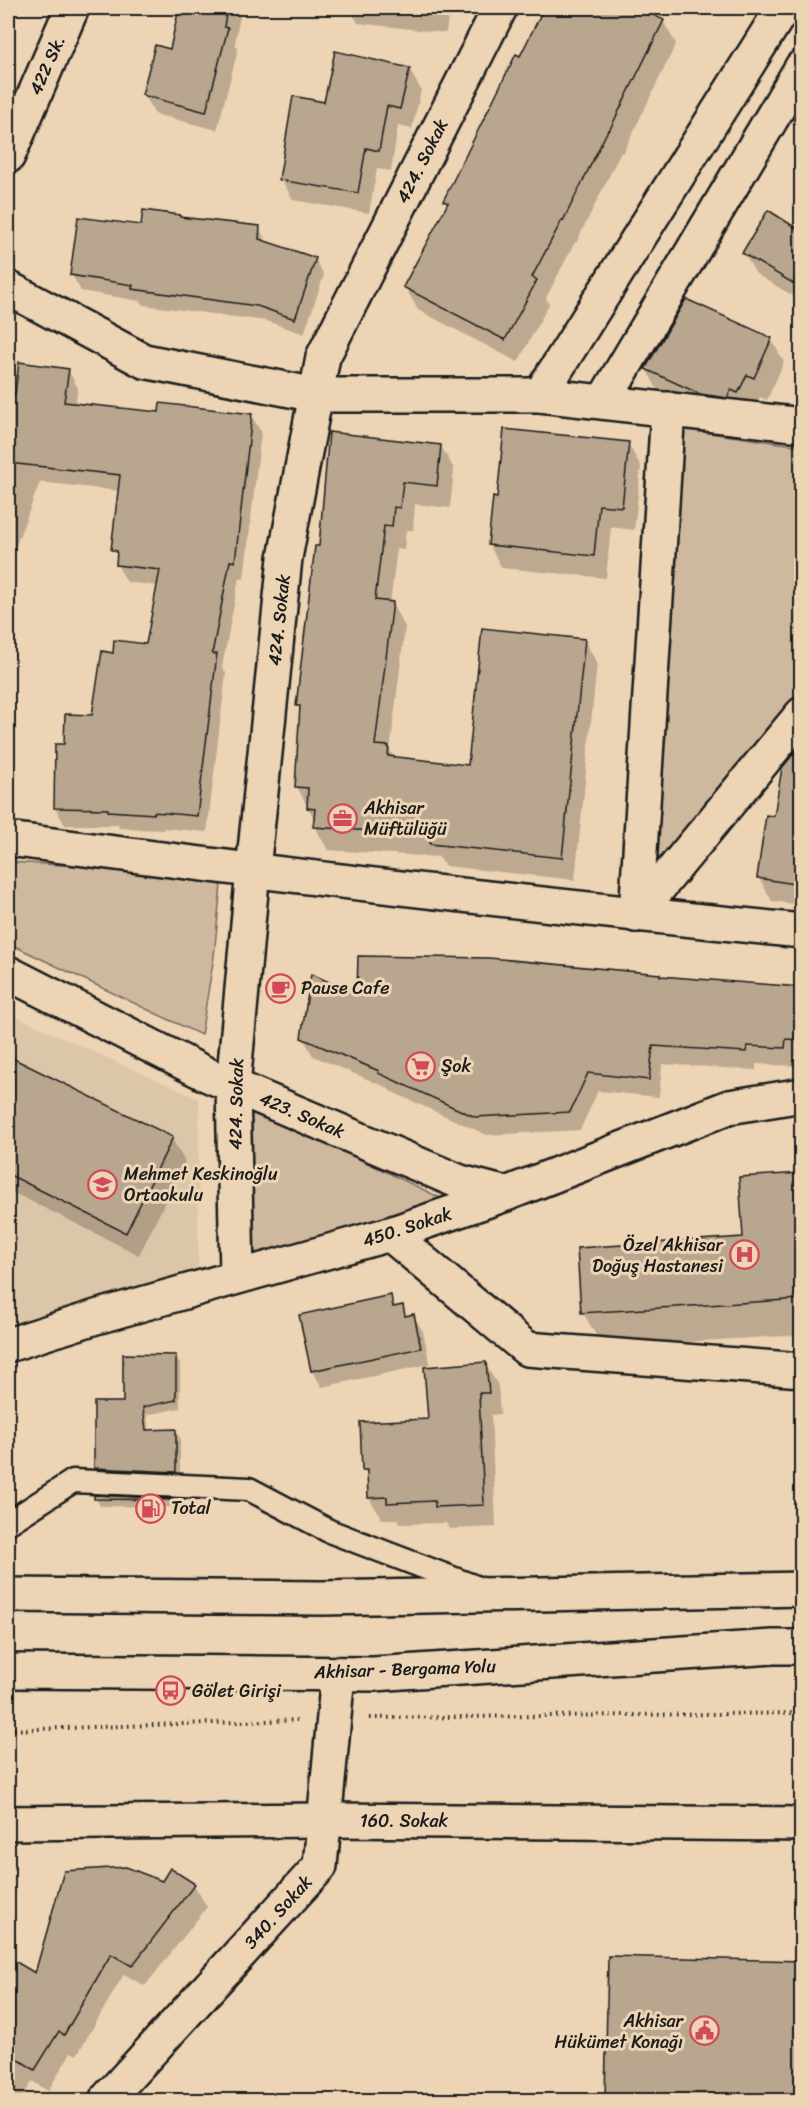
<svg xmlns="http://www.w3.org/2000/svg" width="809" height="2108" font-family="Sriracha,sans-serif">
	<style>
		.built { fill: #dcc6a9 }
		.green { fill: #ceb99e; stroke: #756a5d; stroke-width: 1.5 }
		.shadow { fill: #0003 }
		.building { fill: #b8a68f; stroke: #1c1c1c; stroke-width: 1.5 }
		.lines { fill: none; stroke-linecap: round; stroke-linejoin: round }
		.lane-casing { stroke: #1c1c1c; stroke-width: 27 }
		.street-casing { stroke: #1c1c1c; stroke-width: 38 }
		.primary-casing { stroke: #1c1c1c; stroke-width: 38 }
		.path { stroke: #1c1c1c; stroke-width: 4; stroke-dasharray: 1.5 4.5; stroke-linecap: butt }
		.lane { stroke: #ecd4b4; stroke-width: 22 }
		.street { stroke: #ecd4b4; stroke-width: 33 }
		.primary { stroke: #ecd4b4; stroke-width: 33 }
		.labels { text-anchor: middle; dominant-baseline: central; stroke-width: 6; stroke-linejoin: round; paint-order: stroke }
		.street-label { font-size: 18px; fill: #1c1c1c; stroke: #ecd4b4 }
		.poi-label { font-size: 18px; fill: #1c1c1c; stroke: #ecd4b4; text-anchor: start }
	</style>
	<rect width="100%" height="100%" fill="#ecd4b4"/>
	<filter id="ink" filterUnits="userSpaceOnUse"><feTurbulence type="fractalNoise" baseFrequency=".0167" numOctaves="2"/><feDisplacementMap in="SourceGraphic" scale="12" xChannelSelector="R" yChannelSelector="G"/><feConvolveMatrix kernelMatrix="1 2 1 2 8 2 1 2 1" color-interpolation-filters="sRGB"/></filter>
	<g filter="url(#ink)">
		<polygon class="built" points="8,1013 199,1099 198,1270 8,1329"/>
		<g class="green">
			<polygon points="682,429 801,446 801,695 653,878"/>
			<polygon points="8,862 222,874 214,956 201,1035 8,943"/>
			<polygon points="243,1103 449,1202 248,1258"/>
		</g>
		<g class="shadow">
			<polygon points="180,8 259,8 258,12 241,10 235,43 238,49 217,130 155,114 144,95 171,51"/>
			<polygon points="349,8 449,8 446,33 358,23"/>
			<polygon points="546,8 636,8 663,21 676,44 623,153 621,152 576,243 575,242 546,298 549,304 518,362 418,310 405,287 448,205 445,201"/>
			<polygon points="409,69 421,90 412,129 398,126 391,171 377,169 369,213 293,200 281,179 325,103"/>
			<polygon points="802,212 802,301 756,274 744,253 793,227"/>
			<polygon points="142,227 259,228 268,244 315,259 324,275 304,334 267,321 143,305 140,301 81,291 72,275"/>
			<polygon points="771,339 784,362 767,400 760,397 751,415 714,417 659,392 646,369"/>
			<polygon points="68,370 78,388 75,405 160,414 251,415 261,432 244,579 239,578 222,667 226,673 207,832 164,828 163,830 119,828 118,825 65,825 55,808 65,746 94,716 114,654 147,646 158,586 127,582 117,565 118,558 113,549 120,491 40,482 13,553 15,557 8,575 8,393 16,396"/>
			<polygon points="628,444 641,466 634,530 611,527 606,578 502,568 489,545 499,499"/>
			<polygon points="441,446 454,469 450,508 415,504 413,530 406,530 404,550 397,549 390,603 392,604 405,627 390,750 394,758 469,767 584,640 597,663 575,880 445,866 439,857 328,850 315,827 315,820 297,787 301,711 298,706 320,548"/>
			<polygon points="777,807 802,811 802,905 772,901 759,878"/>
			<polygon points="660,978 802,988 802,1057 795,1057 795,1066 756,1064 756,1070 662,1064 659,1097 598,1091 580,1130 487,1135 390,1091 388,1088 313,1056 303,1037 359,996"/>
			<polygon points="8,1058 172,1139 185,1162 139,1255 8,1190"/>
			<polygon points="802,1175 802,1335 603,1347 583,1313 745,1238 740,1179"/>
			<polygon points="390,1297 397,1308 402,1307 407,1317 414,1316 423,1332 430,1364 322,1387 312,1371 301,1316"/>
			<polygon points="175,1356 180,1364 180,1408 147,1415 149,1431 175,1430 180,1438 180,1480 100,1476 95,1468 124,1403"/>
			<polygon points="485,1364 498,1385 500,1414 491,1415 496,1527 449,1529 446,1523 401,1524 398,1519 382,1519 369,1498 369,1478 364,1469 430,1420"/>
			<polygon points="95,1497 175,1501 178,1507 100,1506"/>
			<polygon points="171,1870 194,1885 207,1907 145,1986 124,1974 77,2055 71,2052 48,2091 32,2081 21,2100 8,2100 8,1958 36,1975 163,1883"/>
			<polygon points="610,1957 802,1963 802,2100 606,2100"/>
		</g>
		<g class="building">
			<polygon points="179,8 227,8 224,27 228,28 206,112 142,95 155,45 170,49"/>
			<polygon points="544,8 639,8 664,20 609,131 608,130 563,221 562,220 532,277 537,280 505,340 403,287 448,203 443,201 516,54 520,56"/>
			<polygon points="335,51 410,68 400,109 387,106 379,151 366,148 358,193 279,180 293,96 324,102"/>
			<polygon points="143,210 180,215 180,217 260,226 259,239 316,258 295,319 257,306 132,289 133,285 70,275 78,217 141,225"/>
			<polygon points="768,210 801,231 801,288 742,253"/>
			<polygon points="686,299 772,338 754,378 747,375 738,393 731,390 727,398 700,394 645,369"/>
			<polygon points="19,362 69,369 64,402 159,412 160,403 252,414 235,562 230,561 212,654 217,654 197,816 154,812 154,814 108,811 108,809 54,808 55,744 64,744 65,714 92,715 102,651 113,653 114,640 146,644 160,570 116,565 117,551 111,550 120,475 8,463 8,391 15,394"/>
			<polygon points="504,429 629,442 622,507 599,505 594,556 488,545 493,497 497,498"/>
			<polygon points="329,432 441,445 437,486 403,482 400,508 394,507 392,527 384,526 375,600 393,602 375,745 389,746 388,756 468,765 482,628 585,639 562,858 430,844 431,835 313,827 315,809 307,808 308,788 295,787 300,706 296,706 315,546 319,546"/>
			<polygon points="795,752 801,752 801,885 757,878 766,815 774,816 782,768"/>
			<polygon points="358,956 489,958 660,974 660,976 801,987 801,1031 800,1040 786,1039 785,1048 747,1046 746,1052 653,1046 649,1080 588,1073 570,1112 475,1117 378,1073 379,1071 301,1038 311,974 357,994"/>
			<polygon points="8,1056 173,1137 126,1233 8,1174"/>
			<polygon points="801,1173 801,1299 581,1313 577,1248 743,1237 739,1177"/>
			<polygon points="391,1295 393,1307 403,1305 405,1316 414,1314 421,1348 311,1371 299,1315"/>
			<polygon points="123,1354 176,1355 176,1400 143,1407 146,1430 176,1429 176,1472 94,1468 94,1402 123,1402"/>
			<polygon points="486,1362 489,1393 479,1393 484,1505 435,1507 435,1501 387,1503 387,1497 368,1498 367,1470 362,1470 360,1422 428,1419 424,1367"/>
			<polygon points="94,1495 176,1499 176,1500 94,1499"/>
			<polygon points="126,1867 162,1881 170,1868 195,1884 132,1966 111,1954 64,2035 59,2031 35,2070 8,2053 8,1957 35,1973 64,1871"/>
			<polygon points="608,1956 801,1961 801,2100 605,2100"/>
		</g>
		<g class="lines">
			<defs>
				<polyline id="lane" points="8,1523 73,1481 249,1489 329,1531 481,1589"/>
				<g id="street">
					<polyline points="8,156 72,8"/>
					<polyline points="8,288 144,361 316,395 540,395 802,425"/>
					<polyline points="540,395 783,8"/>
					<polyline points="603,402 802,67"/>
					<path d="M8 839C272 874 536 905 802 931"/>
					<polyline points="636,915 668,409"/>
					<polyline points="636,915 802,714"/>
					<polyline points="8,973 208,1075 460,1182 506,1194"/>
					<polyline points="390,1234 527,1349 802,1370"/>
					<polyline points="237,1276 233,1086 253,870 285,558 323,357 500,8"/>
					<polyline points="8,1345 96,1317 390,1234 506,1194 729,1107 802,1095"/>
					<polyline points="8,1823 325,1820 802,1824"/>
					<polyline points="106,2100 320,1866 338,1674"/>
				</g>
				<g id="primary">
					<polyline points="8,1595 322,1598 802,1589"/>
					<polyline points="8,1671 374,1674 773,1647 802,1647"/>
				</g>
			</defs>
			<use href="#lane" class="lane-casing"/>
			<use href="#street" class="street-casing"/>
			<use href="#primary" class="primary-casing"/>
			<g class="path">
				<polyline points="370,1718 802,1713"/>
				<polyline points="8,1730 297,1720"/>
			</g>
			<use href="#lane" class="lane"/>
			<use href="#street" class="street"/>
			<use href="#primary" class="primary"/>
		</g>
	</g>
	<defs>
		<symbol id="office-ring" viewBox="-11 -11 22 22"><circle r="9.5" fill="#ecd4b4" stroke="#d1495b" stroke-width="1.5"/><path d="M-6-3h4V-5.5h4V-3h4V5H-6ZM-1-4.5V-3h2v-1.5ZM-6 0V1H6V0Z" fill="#d1495b"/></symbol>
		<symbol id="cafe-ring" viewBox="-11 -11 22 22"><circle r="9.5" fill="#ecd4b4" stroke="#d1495b" stroke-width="1.5"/><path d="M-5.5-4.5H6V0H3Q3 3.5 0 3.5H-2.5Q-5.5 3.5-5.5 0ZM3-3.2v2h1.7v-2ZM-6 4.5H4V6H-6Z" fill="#d1495b"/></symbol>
		<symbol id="supermarket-ring" viewBox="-11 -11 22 22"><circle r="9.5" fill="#ecd4b4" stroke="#d1495b" stroke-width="1.5"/><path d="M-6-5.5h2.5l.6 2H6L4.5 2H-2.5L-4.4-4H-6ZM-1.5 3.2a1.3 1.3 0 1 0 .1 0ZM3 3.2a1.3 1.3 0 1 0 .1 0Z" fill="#d1495b"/></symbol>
		<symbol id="school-ring" viewBox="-11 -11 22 22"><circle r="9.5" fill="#ecd4b4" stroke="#d1495b" stroke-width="1.5"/><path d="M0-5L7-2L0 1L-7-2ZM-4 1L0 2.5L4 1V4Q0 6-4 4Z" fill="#d1495b"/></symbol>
		<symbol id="hospital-ring" viewBox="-11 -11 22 22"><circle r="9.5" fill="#ecd4b4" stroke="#d1495b" stroke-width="1.5"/><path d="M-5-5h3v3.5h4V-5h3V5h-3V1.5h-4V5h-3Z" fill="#d1495b"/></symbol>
		<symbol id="fuel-ring" viewBox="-11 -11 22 22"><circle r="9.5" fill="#ecd4b4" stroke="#d1495b" stroke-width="1.5"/><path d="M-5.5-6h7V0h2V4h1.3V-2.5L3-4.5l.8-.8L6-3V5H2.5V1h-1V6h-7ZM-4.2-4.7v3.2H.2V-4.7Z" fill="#d1495b"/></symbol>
		<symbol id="bus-ring" viewBox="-11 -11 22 22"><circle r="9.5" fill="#ecd4b4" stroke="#d1495b" stroke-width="1.5"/><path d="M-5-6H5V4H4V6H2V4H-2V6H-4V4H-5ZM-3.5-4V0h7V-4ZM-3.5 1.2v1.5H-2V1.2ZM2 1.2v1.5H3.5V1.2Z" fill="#d1495b"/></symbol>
		<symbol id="civic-ring" viewBox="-11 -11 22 22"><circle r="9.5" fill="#ecd4b4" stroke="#d1495b" stroke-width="1.5"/><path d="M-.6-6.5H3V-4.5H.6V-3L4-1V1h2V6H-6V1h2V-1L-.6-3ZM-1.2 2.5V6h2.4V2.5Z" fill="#d1495b"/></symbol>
	</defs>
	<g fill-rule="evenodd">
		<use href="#office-ring" x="326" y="802" width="33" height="33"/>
		<use href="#cafe-ring" x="264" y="972" width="33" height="33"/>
		<use href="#supermarket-ring" x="404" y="1050" width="33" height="33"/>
		<use href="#school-ring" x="86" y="1168" width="33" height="33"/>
		<use href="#hospital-ring" x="728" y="1238" width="33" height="33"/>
		<use href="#fuel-ring" x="134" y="1492" width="33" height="33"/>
		<use href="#bus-ring" x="154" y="1674" width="33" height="33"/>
		<use href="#civic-ring" x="688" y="2014" width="33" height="33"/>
	</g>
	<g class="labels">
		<g class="street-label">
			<text transform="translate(47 65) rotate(-66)">422 Sk.</text>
			<text transform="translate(422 161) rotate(-63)">424. Sokak</text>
			<text transform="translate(279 620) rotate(-84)">424. Sokak</text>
			<text transform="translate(236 1104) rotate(-89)">424. Sokak</text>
			<text transform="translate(302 1115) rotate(23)">423. Sokak</text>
			<text transform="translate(407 1227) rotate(-18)">450. Sokak</text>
			<text transform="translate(405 1669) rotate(-2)">Akhisar - Bergama Yolu</text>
			<text x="404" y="1821">160. Sokak</text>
			<text transform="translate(278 1912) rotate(-48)">340. Sokak</text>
		</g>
		<g class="poi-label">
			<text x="364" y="808">Akhisar<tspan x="364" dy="21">Müftülüğü</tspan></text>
			<text x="301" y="988">Pause Cafe</text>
			<text x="441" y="1066">Şok</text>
			<text x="124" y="1174">Mehmet Keskinoğlu<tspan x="124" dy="21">Ortaokulu</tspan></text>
			<text x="723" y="1245" text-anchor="end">Özel Akhisar<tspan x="723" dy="21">Doğuş Hastanesi</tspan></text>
			<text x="171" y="1508">Total</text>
			<text x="192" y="1691">Gölet Girişi</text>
			<text x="683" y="2021" text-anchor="end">Akhisar<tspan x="683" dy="21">Hükümet Konağı</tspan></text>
		</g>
	</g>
	<rect width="809" height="2108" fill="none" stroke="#ecd4b4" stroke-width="30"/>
	<rect x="15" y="15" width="779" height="2078" fill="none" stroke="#1c1c1c" stroke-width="2" filter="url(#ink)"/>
</svg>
